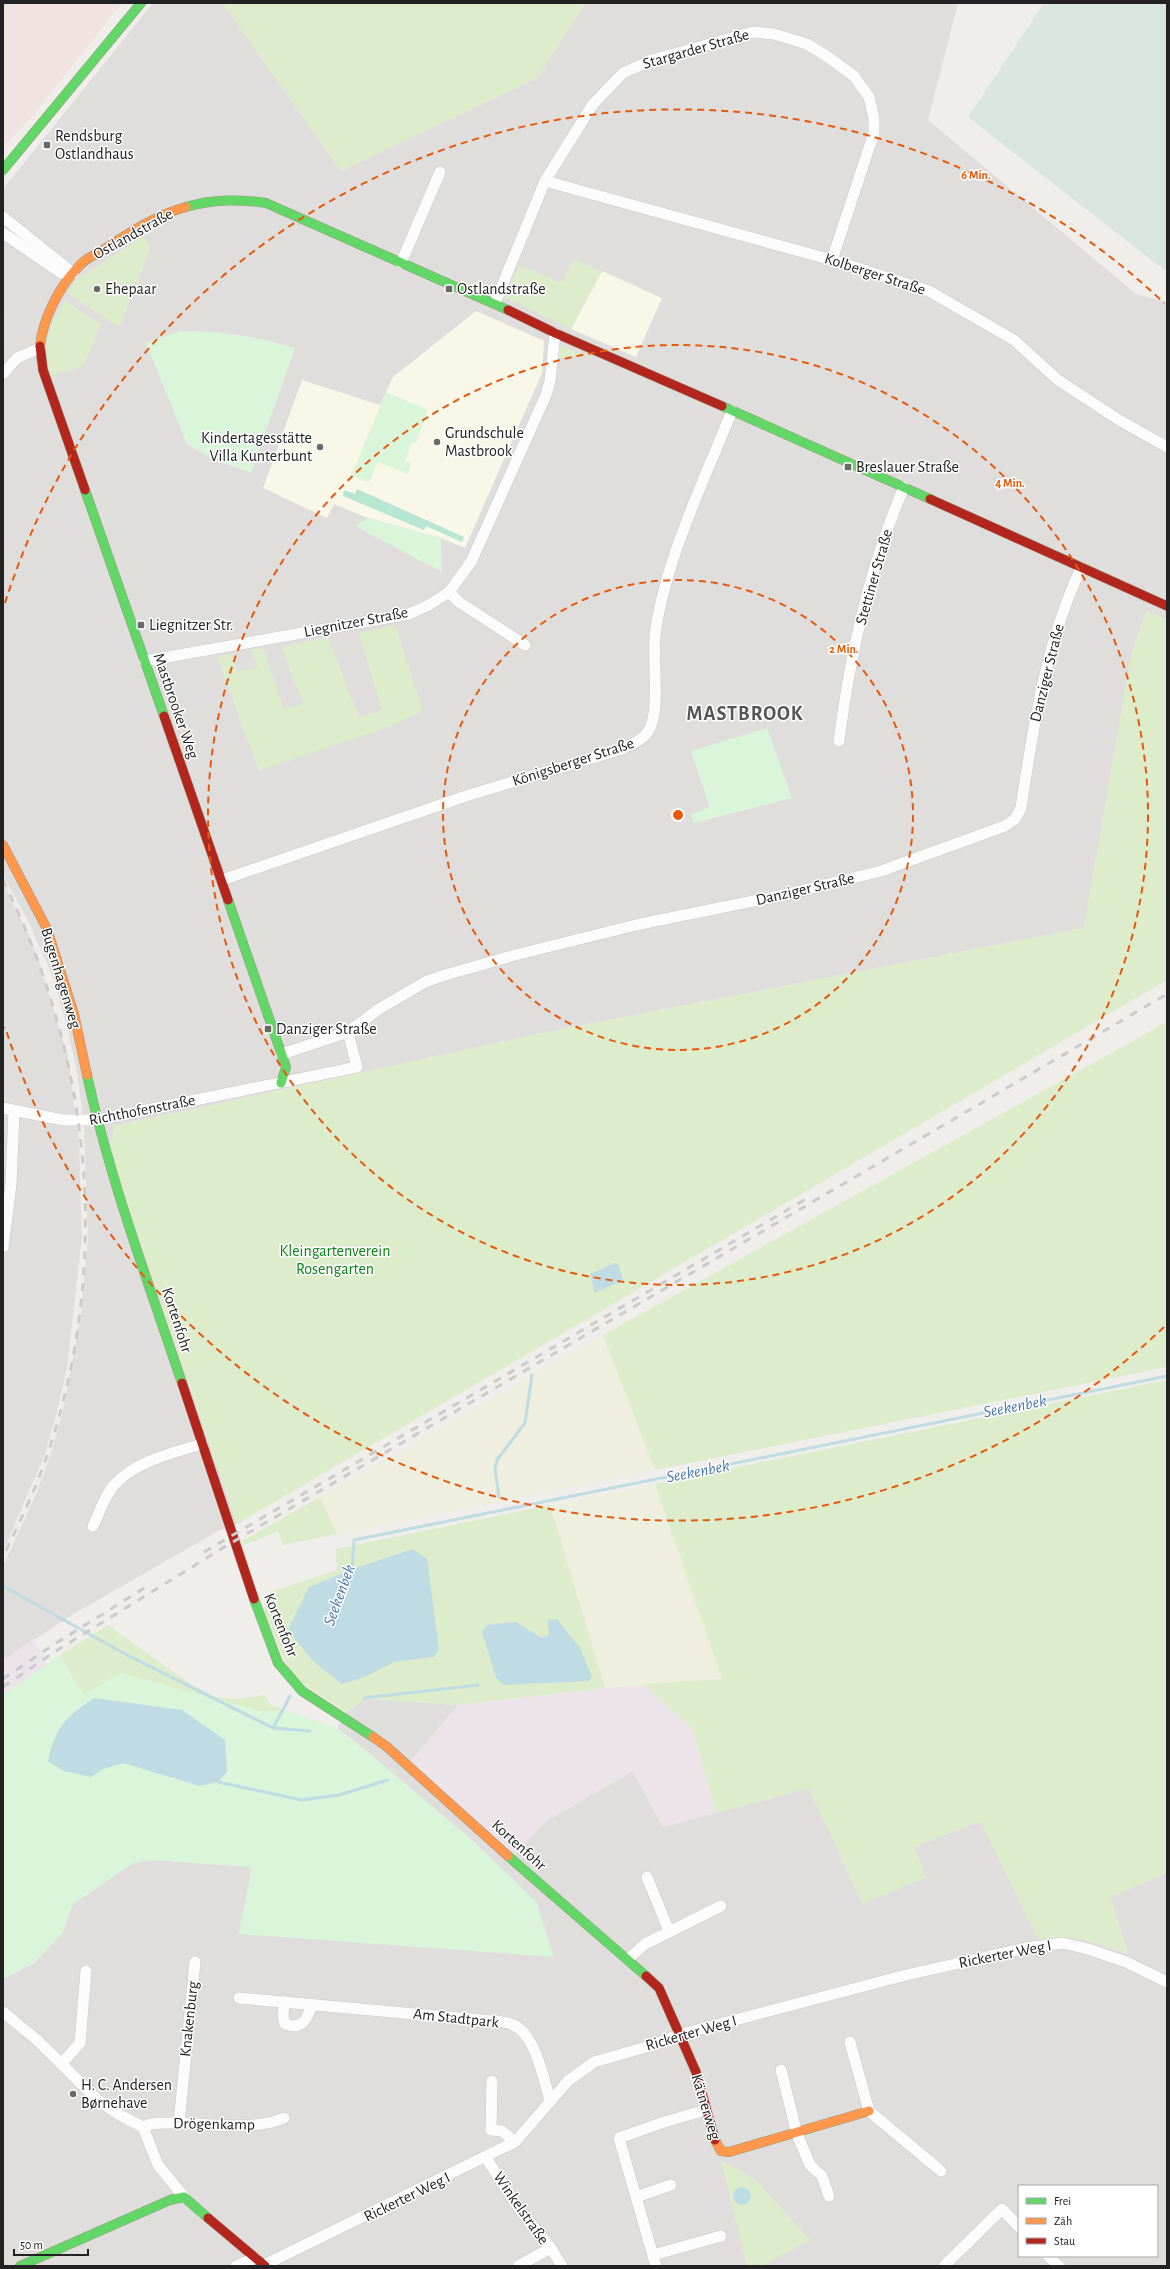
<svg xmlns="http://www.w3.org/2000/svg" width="1170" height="2269" font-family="'Alegreya Sans',sans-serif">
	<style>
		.residential { fill: #dfdedc; fill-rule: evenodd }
		.commercial { fill: #f1e3e1 }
		.industrial { fill: #ede4e9 }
		.education { fill: #f8f7e8 }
		.farmland { fill: #efefdf }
		.grass { fill: #ddeccb; fill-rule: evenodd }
		.wetland { fill: #d9e6de }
		.park { fill: #daf5da }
		.pitch { fill: #b7e6d2 }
		.parking { fill: #e0dfde }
		.water { fill: #bfdbe3 }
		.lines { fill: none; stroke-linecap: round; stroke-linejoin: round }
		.stream { stroke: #bfdbe3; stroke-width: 3 }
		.street-casing { stroke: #c9c8c7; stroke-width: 12 }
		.fast-casing { stroke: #999a82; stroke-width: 10 }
		.slow-casing { stroke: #999a82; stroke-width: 10 }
		.jam-casing { stroke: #999a82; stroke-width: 10 }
		.street { stroke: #fdfcfc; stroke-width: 11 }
		.fast { stroke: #63d668; stroke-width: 9 }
		.slow { stroke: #ff974d; stroke-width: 9 }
		.jam { stroke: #b3261e; stroke-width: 9 }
		.rail { stroke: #ccc; stroke-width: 3; stroke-dasharray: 8 8; stroke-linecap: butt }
		.ring { fill: none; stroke: #e8590c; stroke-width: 2; stroke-dasharray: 7 5 }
		.poi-dot { fill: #6a6968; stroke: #fff; stroke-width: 1.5 }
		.labels { text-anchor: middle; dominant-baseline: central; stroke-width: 3; stroke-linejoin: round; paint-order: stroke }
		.street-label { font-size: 16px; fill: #222; stroke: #fff }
		.poi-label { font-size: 16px; fill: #222; stroke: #fff; text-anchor: start }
		.park-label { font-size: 16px; fill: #0c8416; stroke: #fff }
		.water-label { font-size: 17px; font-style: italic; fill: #4a7aab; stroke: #fff }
		.district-label { font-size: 20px; font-weight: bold; letter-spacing: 1px; fill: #555; stroke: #fff }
		.centre { fill: #e8590c; stroke: #fff; stroke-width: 2 }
		.ring-label { font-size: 12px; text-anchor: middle; font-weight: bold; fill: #e8590c; stroke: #fff; stroke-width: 3; stroke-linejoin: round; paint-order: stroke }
	</style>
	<rect width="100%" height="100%" fill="#f0eeeb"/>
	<g class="residential">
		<polygon points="153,3 223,3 341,171 537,78 585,3 958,3 928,120 1136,294 1167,302 1167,620 1147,611 1132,652 1084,928 552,1031 115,1126 237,1524 220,1530 70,1616 3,1661 3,1566 36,1494 51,1453 63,1411 81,1315 88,1237 84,1129 78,1077 67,1026 52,975 28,921 3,875 3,189"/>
		<polygon points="3,883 28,933 40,965 68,1057 79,1140 82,1237 67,1368 57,1412 45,1454 3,1552"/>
		<path d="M365 1699 458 1705 405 1768 508 1861 546 1821 633 1771 663 1827 809 1788 863 1904 914 1847 980 1821 1038 1939 1060 1936 1085 1940 1128 1954 1110 1897 1167 1873V2266H3V1979L34 1963 63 1932 73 1904 133 1863 152 1860 252 1867 239 1934 537 1903 473 1841 364 1749 337 1728 346 1712ZM1019 2186H1157V2256H1019Z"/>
	</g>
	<polygon class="commercial" points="3,3 122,3 31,118 3,147"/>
	<g class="industrial">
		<polygon points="34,1638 47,1664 3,1695 3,1661"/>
		<polygon points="644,1684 693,1730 716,1813 663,1827 633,1771 546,1821 508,1861 405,1768 458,1705"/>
	</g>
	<g class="education">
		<polygon points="602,271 662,298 636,357 571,329"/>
		<polygon points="476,311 544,341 542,373 465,548 441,538 368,518 334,504 327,518 263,488 302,380 380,405 393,377"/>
	</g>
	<g class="farmland">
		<polygon points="603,1335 655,1470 337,1534 320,1497"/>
		<polygon points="655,1484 722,1679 605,1688 550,1505"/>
	</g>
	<g class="grass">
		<polygon points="223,3 585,3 537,78 341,171"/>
		<polygon points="144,236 151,248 119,327 67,293 77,279"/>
		<polygon points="574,259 602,271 571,329 504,297 520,265 562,283"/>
		<path d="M65 300 101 325 83 366 51 376C40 347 49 324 65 300Z"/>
		<path d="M560 345 592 358C579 356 568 354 557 360L556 350Z"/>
		<polygon points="1147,611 1167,620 1167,980 237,1524 109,1153 114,1126 552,1031 1084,928 1132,652"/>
		<polygon points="395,625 423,711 384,729 259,771 217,656 231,654 239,671 258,667 250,650 263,648 284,710 303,703 281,647 328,637 359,718 382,710 359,633"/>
		<polygon points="1167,1022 1167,1367 655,1470 603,1335"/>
		<path d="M1167 1380V1873L1110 1897 1128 1954C1094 1943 1075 1934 1038 1939L980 1821 914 1847 926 1877 863 1904 809 1788 716 1813 693 1730 644 1684 722 1679 655 1484Z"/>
		<polygon points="320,1497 337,1534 283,1545 278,1531 244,1545 242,1541"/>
		<path d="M550 1505 605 1688 458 1705 365 1699 346 1712 294 1679 263 1614 270 1592 337 1570 336 1549ZM516 1622 542 1638 549 1635 550 1628 589 1681ZM439 1649 434 1657 394 1662Z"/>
		<polygon points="108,1625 192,1685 216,1697 236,1699 264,1695 271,1705 288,1711 260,1711 83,1695 60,1655"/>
		<polygon points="721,2160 756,2180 810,2240 762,2266 747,2266"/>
	</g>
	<polygon class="wetland" points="1044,3 1167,3 1167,272 968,117"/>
	<g class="park">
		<path d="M180 331C223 331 254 336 295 348L251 473 215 460 187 444 146 343Z"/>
		<polygon points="386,392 428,410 416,444 412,442 405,461 411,463 408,474 378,462 369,482 351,476"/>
		<polygon points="368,518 441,538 442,572 355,526"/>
		<polygon points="767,728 792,798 694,823 691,815 710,807 691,751"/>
		<polygon points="60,1655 83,1695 120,1673 260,1711 288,1711 337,1728 364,1749 473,1841 537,1903 554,1957 239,1934 252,1867 152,1860 133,1863 73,1904 63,1932 34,1963 3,1979 3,1695"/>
	</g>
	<polygon class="pitch" points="357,489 464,537 462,542 426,526 424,530 343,496 344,490 355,494"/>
	<g class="parking">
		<polygon points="608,186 666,203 804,239 801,247 605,193"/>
		<polygon points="49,204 75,226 78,221 93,231 81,248 64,236 59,242 35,220"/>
		<polygon points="619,216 637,223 615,272 597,264"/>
		<polygon points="838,267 928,294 966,318 961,326 924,304 836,274"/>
		<polygon points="3,307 13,315 10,319 21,328 7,346 3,343"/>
		<polygon points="801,397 841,422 834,440 788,422"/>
		<polygon points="847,423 880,441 873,457 838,442"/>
		<polygon points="888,439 923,459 915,479 877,460"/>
		<polygon points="250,650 258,667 238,671 231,654"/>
		<polygon points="346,1039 352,1060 298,1076 292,1055"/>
	</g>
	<g class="water">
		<polygon points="615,1263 618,1264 623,1280 595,1293 590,1274"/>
		<polygon points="413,1549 427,1559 439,1649 434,1657 394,1662 362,1678 342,1684 313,1661 288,1630 309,1587 353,1569"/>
		<polygon points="557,1619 580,1648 592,1677 589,1681 504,1685 496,1678 482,1632 487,1625 516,1622 542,1638 549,1635 548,1620"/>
		<path d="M94 1698 182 1710 225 1740 227 1772 218 1782 200 1786 123 1763 103 1769 91 1777 64 1771 48 1761C56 1726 65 1718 94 1698Z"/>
		<circle cx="742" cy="2196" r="9"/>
	</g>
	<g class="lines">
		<g class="stream">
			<polyline points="499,1497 495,1469 497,1460 525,1423 532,1375"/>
			<polyline points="352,1571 354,1540 1167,1376"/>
			<polyline points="3,1586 125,1654 273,1728 290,1696"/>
			<polyline points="364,1698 478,1685"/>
			<polyline points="273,1728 310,1731"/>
			<polyline points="218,1782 302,1800 339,1795 388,1780"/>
		</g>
		<defs>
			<g id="street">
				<polyline points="545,181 832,260 929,291 1014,340 1058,380 1119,420 1167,447"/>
				<polyline points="3,217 73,273"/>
				<polyline points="3,233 61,273 73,273"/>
				<polyline points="401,263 440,172"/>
				<polyline points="495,303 545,181 593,104 623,73 652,60 753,32 774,34 807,44 828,57 854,76 869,97 874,118 874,133 832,260"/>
				<polyline points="3,374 17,358 40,348"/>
				<polyline points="449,592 459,602 525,645"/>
				<polyline points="145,661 409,614 429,605 449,592 471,562 546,395 550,381 555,333"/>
				<path d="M839 741C850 654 869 568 904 487"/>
				<path d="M222 880 469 795 622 749C632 744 645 739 650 728 661 705 651 656 656 628 668 554 704 480 732 411"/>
				<path d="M348 1032 379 1009 425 982 445 975 515 955 640 924 788 894 881 871 1005 826 1015 819 1021 808C1033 727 1046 643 1081 568"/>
				<polyline points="3,1108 63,1120 97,1120 357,1067 348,1032 282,1054"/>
				<polyline points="3,1247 11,1184 14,1111"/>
				<path d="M93 1526C99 1514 105 1495 114 1485 136 1461 172 1453 202 1444"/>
				<polyline points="647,1877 669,1931"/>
				<polyline points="628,1959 645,1944 721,1906"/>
				<path d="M239 1998 503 2022C507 2023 513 2024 517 2027 536 2039 544 2080 550 2100"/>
				<path d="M284 2002 283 2017 285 2024C302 2031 308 2018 312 2004"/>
				<polyline points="3,2012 37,2040 99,2101 118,2114 143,2127 158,2165 184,2197"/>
				<polyline points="850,2042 869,2111 941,2171"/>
				<polyline points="61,2064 80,2043 86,1971"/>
				<polyline points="781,2070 797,2134 810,2165 822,2176 829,2196"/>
				<polyline points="492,2081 491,2130 502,2131 515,2142"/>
				<polyline points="179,2123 195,1962"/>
				<path d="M143 2127C152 2122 163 2123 173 2123 209 2123 250 2132 284 2118"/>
				<polyline points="486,2158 520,2210 551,2248 518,2266"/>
				<polyline points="636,2197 671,2185"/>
				<polyline points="551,2248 562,2266"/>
				<polyline points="653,2255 721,2236"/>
				<polyline points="1048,2256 1059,2266"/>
				<polyline points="264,2265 515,2142 568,2081 594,2062 653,2045 678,2035 906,1975 1026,1948 1063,1943 1088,1949 1126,1962 1167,1982"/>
				<polyline points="236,2266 255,2258"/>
				<polyline points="656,2266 619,2138 664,2122 706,2110"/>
				<polyline points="944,2266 1002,2209 1019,2227"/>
			</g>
			<g id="fast">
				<polyline points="3,170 141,3"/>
				<path d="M186 207C214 199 238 199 266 203L508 310"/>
				<polyline points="722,406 930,499"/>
				<polyline points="85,490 164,716"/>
				<polyline points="228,900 286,1067 281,1083"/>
				<path d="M87 1075C110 1180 148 1282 182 1383"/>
				<polyline points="254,1599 278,1663 302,1691 373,1737"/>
				<polyline points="508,1856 646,1976"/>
				<polyline points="20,2266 170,2200 184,2197 208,2218"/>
			</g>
			<g id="slow">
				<path d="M40 346C43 318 60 285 80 265 86 258 95 255 103 250 129 233 156 215 186 207"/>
				<polyline points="3,845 47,929 74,1014 87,1075"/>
				<polyline points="373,1737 386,1746 508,1856"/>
				<polyline points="715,2140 721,2151 729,2152 869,2111"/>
			</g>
			<g id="jam">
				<polyline points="508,310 555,333 722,406"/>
				<polyline points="40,346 43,370 85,490"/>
				<polyline points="930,499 1167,606"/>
				<polyline points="164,716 228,900"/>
				<polyline points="182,1383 254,1599"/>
				<polyline points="646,1976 659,1988 696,2072 715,2140"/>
				<polyline points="208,2218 265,2266"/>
			</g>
		</defs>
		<use href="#street" class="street-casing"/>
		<use href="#fast" class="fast-casing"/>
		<use href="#slow" class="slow-casing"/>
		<use href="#jam" class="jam-casing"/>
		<use href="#street" class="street"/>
		<use href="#fast" class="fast"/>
		<use href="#slow" class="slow"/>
		<use href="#jam" class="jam"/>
		<g class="rail">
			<path d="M3 880C91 1058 112 1259 49 1450 37 1487 19 1523 3 1557"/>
			<polyline points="204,1552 811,1196"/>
			<polyline points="3,1679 53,1645 146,1587"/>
			<polyline points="3,1687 56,1651 226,1546 1167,994"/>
		</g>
	</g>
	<g class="ring">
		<circle cx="678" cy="815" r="235"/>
		<circle cx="678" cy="815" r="470"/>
		<path d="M1164 1327A706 706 0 0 1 5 1027M5 603A706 706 0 0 1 1164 303"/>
	</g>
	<g class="poi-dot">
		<rect x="43" y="141" width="8" height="8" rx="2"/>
		<circle cx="97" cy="289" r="4"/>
		<rect x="445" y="285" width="8" height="8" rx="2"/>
		<circle cx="437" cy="442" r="4"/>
		<circle cx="320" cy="447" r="4"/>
		<rect x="844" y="463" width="8" height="8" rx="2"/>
		<rect x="137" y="621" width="8" height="8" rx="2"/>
		<rect x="264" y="1025" width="8" height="8" rx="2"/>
		<circle cx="73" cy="2094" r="4"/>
	</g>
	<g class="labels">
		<g class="street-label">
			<text transform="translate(696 49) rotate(-16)">Stargarder Straße</text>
			<text transform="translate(133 234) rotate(-29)">Ostlandstraße</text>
			<text transform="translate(875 274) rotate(18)">Kolberger Straße</text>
			<text transform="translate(874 577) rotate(-74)">Stettiner Straße</text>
			<text transform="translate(356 622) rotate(-11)">Liegnitzer Straße</text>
			<text transform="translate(1047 673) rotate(-76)">Danziger Straße</text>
			<text transform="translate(176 706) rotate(71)">Mastbrooker Weg</text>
			<text transform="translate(573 762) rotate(-18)">Königsberger Straße</text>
			<text transform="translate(805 889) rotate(-13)">Danziger Straße</text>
			<text transform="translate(61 978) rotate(73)">Bugenhagenweg</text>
			<text transform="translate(142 1110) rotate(-11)">Richthofenstraße</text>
			<text transform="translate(177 1320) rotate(72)">Kortenfohr</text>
			<text transform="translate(281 1625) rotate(68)">Kortenfohr</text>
			<text transform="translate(519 1845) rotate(42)">Kortenfohr</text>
			<text transform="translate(1005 1954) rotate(-11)">Rickerter Weg I</text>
			<text transform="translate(456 2018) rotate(6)">Am Stadtpark</text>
			<text transform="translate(189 2019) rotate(-84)">Knakenburg</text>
			<text transform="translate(691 2033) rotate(-16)">Rickerter Weg I</text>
			<text transform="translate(706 2107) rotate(73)">Kätnerweg</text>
			<text transform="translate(214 2124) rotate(1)">Drögenkamp</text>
			<text transform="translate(407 2197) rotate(-26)">Rickerter Weg I</text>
			<text transform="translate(521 2208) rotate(55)">Winkelstraße</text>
		</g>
		<g class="poi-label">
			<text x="55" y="136">Rendsburg<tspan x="55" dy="18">Ostlandhaus</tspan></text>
			<text x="105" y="289">Ehepaar</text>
			<text x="457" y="289">Ostlandstraße</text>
			<text x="445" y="433">Grundschule<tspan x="445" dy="18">Mastbrook</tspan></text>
			<text x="312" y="438" text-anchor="end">Kindertagesstätte<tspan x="312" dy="18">Villa Kunterbunt</tspan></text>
			<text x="856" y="467">Breslauer Straße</text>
			<text x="149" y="625">Liegnitzer Str.</text>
			<text x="276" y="1029">Danziger Straße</text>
			<text x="81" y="2085">H. C. Andersen<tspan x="81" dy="18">Børnehave</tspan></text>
		</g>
		<g class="park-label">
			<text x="335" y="1251">Kleingartenverein<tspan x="335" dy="18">Rosengarten</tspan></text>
		</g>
		<g class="water-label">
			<text transform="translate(1015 1406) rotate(-11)">Seekenbek</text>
			<text transform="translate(698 1471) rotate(-11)">Seekenbek</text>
			<text transform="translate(339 1595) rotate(-70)">Seekenbek</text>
		</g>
		<g class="district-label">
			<text x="745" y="714">MASTBROOK</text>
		</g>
	</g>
	<circle cx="678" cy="815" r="6" class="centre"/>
	<g class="ring-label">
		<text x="976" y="179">6 Min.</text>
		<text x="1010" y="487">4 Min.</text>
		<text x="844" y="653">2 Min.</text>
	</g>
	<rect width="1170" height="2269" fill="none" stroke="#222222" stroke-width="8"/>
	<rect x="1018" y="2185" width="140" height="72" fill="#ffffff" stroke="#a7a7a7"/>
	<rect x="1026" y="2198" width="20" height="6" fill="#63d668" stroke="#a7a7a7"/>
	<text x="1054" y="2205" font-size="12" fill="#222222">Frei</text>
	<rect x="1026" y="2218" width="20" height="6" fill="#ff974d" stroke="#a7a7a7"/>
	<text x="1054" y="2225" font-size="12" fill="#222222">Zäh</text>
	<rect x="1026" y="2238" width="20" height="6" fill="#b3261e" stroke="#a7a7a7"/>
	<text x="1054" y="2245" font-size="12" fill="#222222">Stau</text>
	<path d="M14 2249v6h74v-6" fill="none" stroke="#222222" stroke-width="2"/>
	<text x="20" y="2249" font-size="12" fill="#222222" stroke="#ffffff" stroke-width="3" paint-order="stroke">50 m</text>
</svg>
